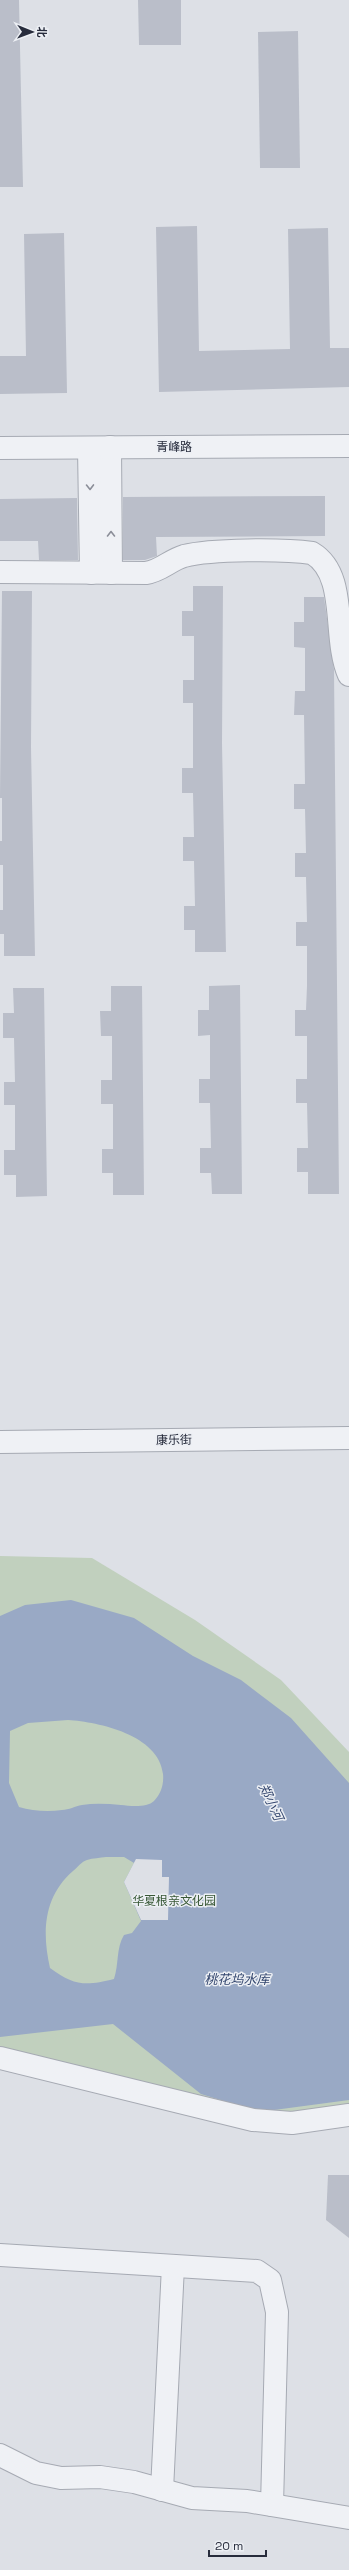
<svg xmlns="http://www.w3.org/2000/svg" width="349" height="2570" font-family="'Space Grotesk','Noto Sans SC',sans-serif">
	<style>
		.green { fill: #c1d0be }
		.water { fill: #99a9c5; fill-rule: evenodd }
		.pier { fill: #dde0e6 }
		.building { fill: #babec9 }
		.lines { fill: none; stroke-linecap: round; stroke-linejoin: round }
		.minor-casing { stroke: #a6aab3; stroke-width: 24 }
		.minor { stroke: #eff1f5; stroke-width: 22 }
		.oneway { stroke: #8b8e98 }
		.labels { text-anchor: middle; dominant-baseline: central; stroke-width: 3; stroke-linejoin: round; paint-order: stroke }
		.street-label { font-size: 12px; fill: #272c3c; stroke: #eceff4 }
		.park-label { font-size: 12px; fill: #375735; stroke: #eceff4 }
		.water-label { font-size: 13px; font-style: italic; fill: #33466e; stroke: #eceff4 }
	</style>
	<rect width="100%" height="100%" fill="#dde0e6"/>
	<polygon class="green" points="0,1556 92,1558 195,1620 281,1680 349,1752 349,2105 264,2117 0,2050"/>
	<path class="water" d="M71 1600 134 1618 193 1656 241 1680 291 1718 349 1783V2100L259 2112 201 2094 113 2024 0 2037V1616L25 1605ZM68 1720C99 1722 159 1735 163 1774 164 1784 161 1794 154 1801 147 1808 130 1806 121 1805 108 1804 95 1803 82 1805 75 1806 69 1810 62 1810 48 1812 32 1811 19 1807L9 1783 10 1731 28 1723ZM106 1857H124L134 1863 124 1882 141 1921 132 1933 124 1935C116 1948 119 1964 114 1979 86 1986 74 1986 50 1968 42 1933 43 1897 73 1871 77 1868 82 1861 87 1860 93 1858 100 1858 106 1857Z"/>
	<polygon class="pier" points="136,1859 162,1860 162,1877 169,1877 168,1920 141,1920 124,1882"/>
	<g class="building">
		<polygon points="0,0 19,0 23,187 0,187"/>
		<polygon points="138,0 181,0 181,45 139,45"/>
		<polygon points="298,31 300,168 260,168 258,32"/>
		<polygon points="197,226 199,351 290,349 288,229 328,228 330,348 349,348 349,387 159,392 156,227"/>
		<polygon points="64,233 67,393 0,394 0,356 26,356 24,234"/>
		<polygon points="325,496 325,536 156,537 157,556 145,560 123,560 123,497"/>
		<polygon points="77,498 78,560 39,560 38,541 0,541 0,499"/>
		<polygon points="193,586 223,586 222,743 226,952 195,952 195,930 184,930 184,906 195,906 194,861 183,861 183,837 194,837 193,793 182,793 182,768 193,768 193,703 183,703 183,680 194,680 194,636 182,636 182,611 193,611"/>
		<polygon points="2,591 32,591 31,747 35,956 4,956 4,934 0,934 0,910 3,910 3,865 0,865 0,841 2,841 2,798 0,798"/>
		<polygon points="304,597 324,597 334,670 339,1194 308,1194 308,1172 297,1172 297,1148 308,1148 307,1103 296,1103 296,1079 307,1079 307,1036 295,1036 295,1010 306,1010 307,986 307,946 296,946 296,922 307,922 306,877 295,877 295,853 306,853 305,809 294,809 294,784 305,784 304,715 294,715 295,691 305,691 305,648 294,647 294,622 304,622"/>
		<polygon points="240,985 242,1194 212,1194 211,1173 200,1173 200,1148 211,1148 210,1103 199,1103 199,1079 210,1079 210,1035 198,1036 198,1010 209,1010 209,986"/>
		<polygon points="111,986 142,986 144,1195 113,1195 113,1173 102,1173 102,1149 113,1149 113,1104 101,1104 101,1080 112,1080 112,1036 101,1036 100,1011 111,1011"/>
		<polygon points="13,988 44,988 47,1196 16,1197 16,1175 4,1175 4,1150 15,1150 15,1105 4,1105 4,1082 15,1082 14,1038 3,1038 3,1013 14,1013"/>
		<polygon points="328,2175 349,2175 349,2238 326,2220"/>
	</g>
	<g class="lines">
		<defs>
			<g id="minor">
				<polyline points="110,447 111,573"/>
				<polyline points="0,448 349,446"/>
				<polyline points="89,448 91,573"/>
				<path d="M0 572 146 573C161 571 170 560 184 556 211 549 284 549 312 553 349 575 332 637 349 675"/>
				<polyline points="0,1442 349,1438"/>
				<polyline points="0,2058 253,2120 292,2123 349,2115"/>
				<polyline points="0,2255 257,2271 270,2280 277,2312 272,2505"/>
				<polyline points="0,2455 36,2473 61,2478 100,2477 134,2482 192,2498 247,2501 349,2518"/>
				<polyline points="162,2490 173,2266"/>
			</g>
		</defs>
		<use href="#minor" class="minor-casing"/>
		<use href="#minor" class="minor"/>
	</g>
	<defs><path id="oneway-chevron" d="M-2-3.5L2.5 0L-2 3.5" fill="none" stroke-width="1.6" stroke-linecap="round" stroke-linejoin="round"/></defs>
	<g class="oneway">
		<use href="#oneway-chevron" transform="translate(90 487) rotate(89)"/>
		<use href="#oneway-chevron" transform="translate(111 534) rotate(-90)"/>
	</g>
	<g class="labels">
		<g class="street-label">
			<text x="174" y="447">青峰路</text>
			<text transform="translate(174 1440) rotate(-1)">康乐街</text>
		</g>
		<g class="park-label">
			<text x="174" y="1901">华夏根亲文化园</text>
		</g>
		<g class="water-label">
			<text transform="translate(271 1802) rotate(65)">郑小河</text>
			<text x="237" y="1979">桃花坞水库</text>
		</g>
	</g>
	<g transform="translate(32 32) rotate(91)" stroke="#eceff4" stroke-width="3" paint-order="stroke">
	<path d="M0-3L7 15L0 10L-7 15Z" fill="#272c3c"/>
	<text y="-6" font-size="11" font-weight="bold" text-anchor="middle" fill="#272c3c">北</text>
	</g>
	<path d="M209 2550v6h57v-6" fill="none" stroke="#272c3c" stroke-width="2"/>
	<text x="215" y="2550" font-size="12" fill="#272c3c" stroke="#eceff4" stroke-width="3" paint-order="stroke">20 m</text>
</svg>
